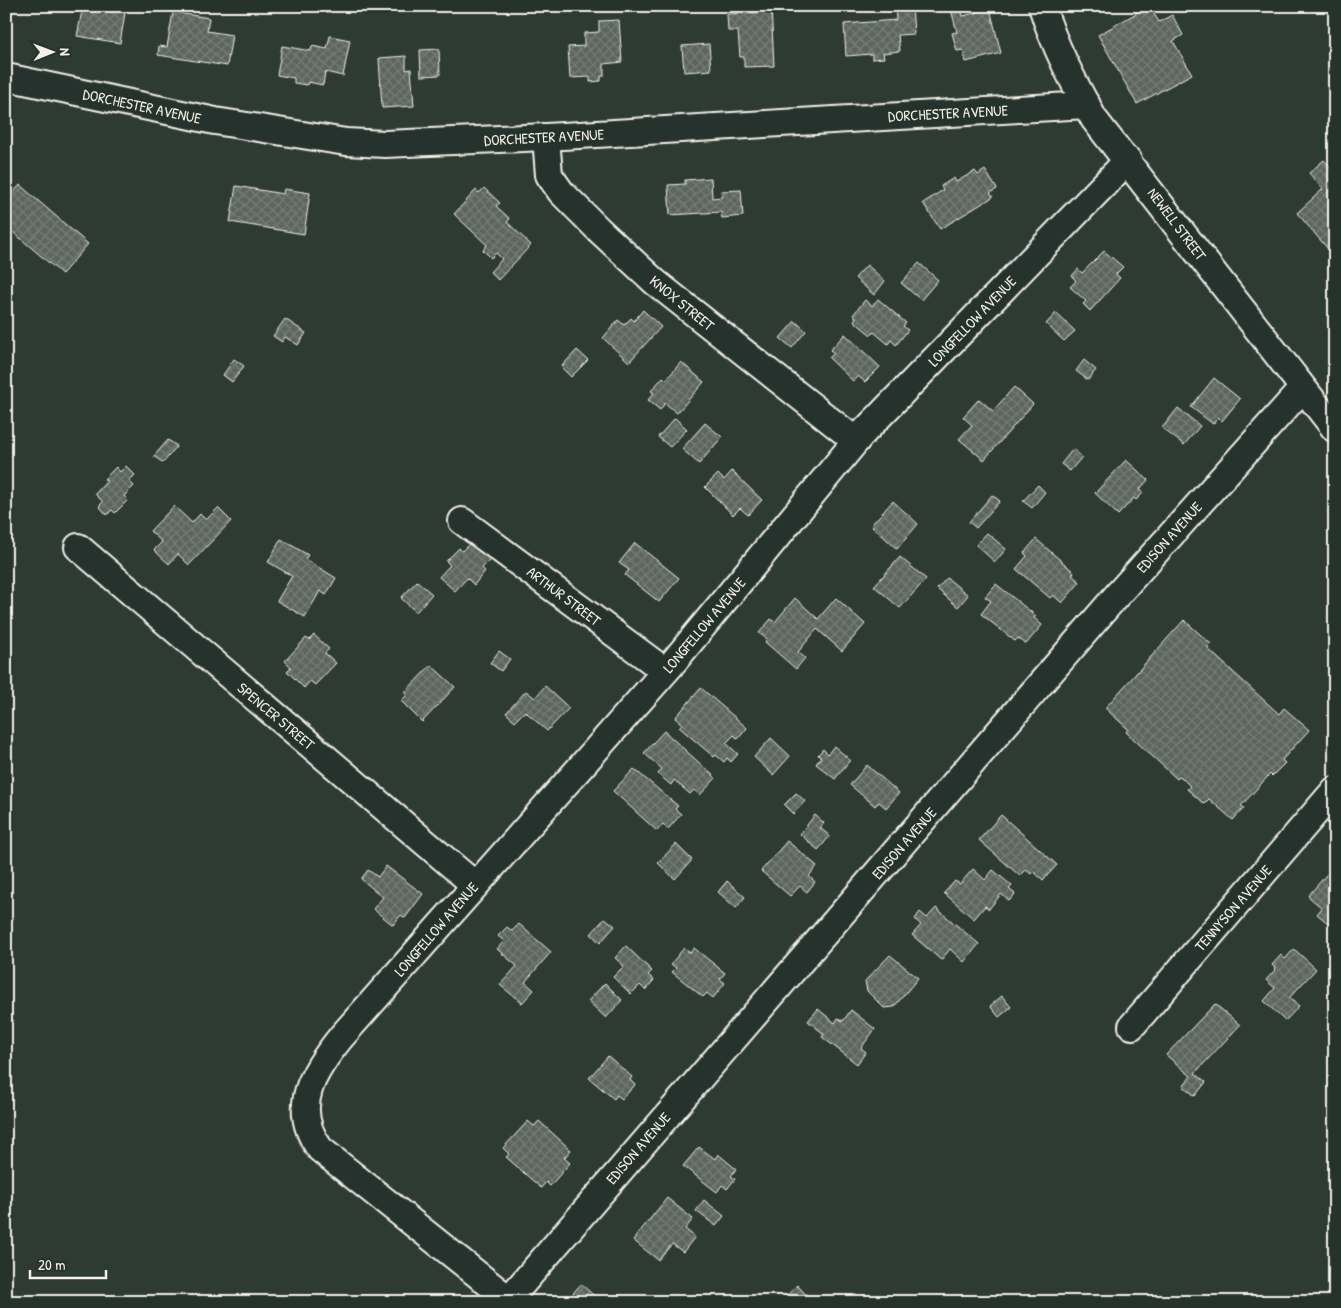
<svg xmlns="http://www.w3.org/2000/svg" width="1341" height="1308" font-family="'Patrick Hand',sans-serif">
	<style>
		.building { fill: url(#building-cross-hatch); stroke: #f4f1e8 }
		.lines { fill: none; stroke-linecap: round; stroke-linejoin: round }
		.minor-casing { stroke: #f4f1e8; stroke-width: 30 }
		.minor { stroke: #26332d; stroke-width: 26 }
		.labels { text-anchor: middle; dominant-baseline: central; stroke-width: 5; stroke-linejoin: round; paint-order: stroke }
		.street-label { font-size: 15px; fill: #f4f1e8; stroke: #26332d }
	</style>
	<defs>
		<pattern id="building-cross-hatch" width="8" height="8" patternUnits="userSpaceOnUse" patternTransform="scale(1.25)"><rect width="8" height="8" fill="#5c655e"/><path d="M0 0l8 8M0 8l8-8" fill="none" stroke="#747c75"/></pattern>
	</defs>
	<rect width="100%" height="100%" fill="#2e3b34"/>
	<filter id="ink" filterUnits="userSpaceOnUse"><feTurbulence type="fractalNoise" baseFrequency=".02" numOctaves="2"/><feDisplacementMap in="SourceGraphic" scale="10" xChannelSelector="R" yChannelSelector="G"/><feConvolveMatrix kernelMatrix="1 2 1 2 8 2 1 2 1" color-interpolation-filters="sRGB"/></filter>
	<g filter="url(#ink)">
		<g class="building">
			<polygon points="83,6 126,7 120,43 77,36"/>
			<polygon points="759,6 771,6 774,66 744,67 744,57 740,57 738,31 728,31 727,14 760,12"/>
			<polygon points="895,6 912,6 914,34 898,35 900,51 883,53 884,58 872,59 872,54 846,56 844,24 896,20"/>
			<polygon points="950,6 960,6 963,16 990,9 1001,53 966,62 963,50 957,51 952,33 957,32"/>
			<polygon points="1149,6 1159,22 1172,15 1183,35 1173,41 1192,74 1137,104 1098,35"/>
			<polygon points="173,12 209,18 207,31 232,35 227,66 158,55 159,46 167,47"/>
			<polygon points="619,20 622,62 604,64 604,76 601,76 601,81 590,82 590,77 570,78 568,47 584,46 584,33 599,32 599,21"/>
			<polygon points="330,36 350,40 343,76 325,72 323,85 308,82 307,85 294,83 294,78 277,75 282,46 311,51 312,46 327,49"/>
			<polygon points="709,44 711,70 684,72 682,46"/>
			<polygon points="439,49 440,75 421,76 420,50"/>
			<polygon points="406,56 406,70 411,69 414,106 382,108 379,58"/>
			<polygon points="1324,160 1335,173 1335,257 1297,213 1323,189 1309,173"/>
			<polygon points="985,170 997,189 990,193 993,197 940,229 923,203 943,190 941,186 954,178 956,182 975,171 978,175"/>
			<polygon points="711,178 712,198 722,197 721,191 741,190 743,216 722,218 721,212 670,215 668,185 685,184 685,180"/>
			<polygon points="20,185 88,244 62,274 6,226 6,201"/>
			<polygon points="236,186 283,194 284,189 310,193 304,234 230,222"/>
			<polygon points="484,188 500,203 496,206 510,219 507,222 531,245 498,280 490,272 502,259 496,253 491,258 483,250 487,245 454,214 476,190 479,193"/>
			<polygon points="1104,251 1123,267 1116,274 1120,278 1090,311 1083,304 1086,301 1070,287 1076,281 1072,276 1078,269 1082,273"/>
			<polygon points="919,263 938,280 921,300 901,283"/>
			<polygon points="867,265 885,281 874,295 855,278"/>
			<polygon points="878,299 906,323 903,326 908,330 896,345 891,340 888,344 874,332 871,335 854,321 856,317 853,315 865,300 872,306"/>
			<polygon points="643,310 661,327 629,362 603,338 618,320 624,325 631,318 634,321"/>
			<polygon points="1056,313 1075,331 1064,341 1046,324"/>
			<polygon points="285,319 306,333 298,345 285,337 282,342 273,336"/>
			<polygon points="795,321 806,331 792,348 780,338"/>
			<polygon points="845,334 880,367 865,382 858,376 853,381 829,358 834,353 830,350"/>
			<polygon points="577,350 588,360 571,377 561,367"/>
			<polygon points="234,359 244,366 232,382 223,375"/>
			<polygon points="1084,360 1096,370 1088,380 1076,371"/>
			<polygon points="681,362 704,382 677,413 665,403 660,410 648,400 654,393 651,391 663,377 666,380"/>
			<polygon points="1214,378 1240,399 1222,421 1218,417 1213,424 1191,407"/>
			<polygon points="1014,387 1033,404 984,460 959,439 972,425 963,417 979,399 993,411"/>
			<polygon points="1178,408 1200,426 1184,445 1162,428"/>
			<polygon points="675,418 687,429 670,447 658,437"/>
			<polygon points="705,423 722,437 699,464 682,449"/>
			<polygon points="168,440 177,446 163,463 154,456"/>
			<polygon points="1073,449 1082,457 1070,471 1061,464"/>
			<polygon points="1126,460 1148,480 1139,490 1143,493 1136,500 1134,498 1118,515 1095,493"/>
			<polygon points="126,466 135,475 129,481 134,486 124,496 128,500 115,513 112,510 107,515 99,506 103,502 95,494 107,481 104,479 116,467 120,472"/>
			<polygon points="732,471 762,500 748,515 740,508 733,515 705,487 718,474 724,480"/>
			<polygon points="1038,485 1045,492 1032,508 1023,501"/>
			<polygon points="992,495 1000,501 976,528 969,522"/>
			<polygon points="893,501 918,524 897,549 871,525"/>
			<polygon points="174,506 192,523 200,514 206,520 218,508 231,521 189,565 178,554 169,564 154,550 162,542 150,531"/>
			<polygon points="987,533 1006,549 995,562 976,545"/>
			<polygon points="281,539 308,555 305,559 336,578 326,595 320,591 305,617 277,601 292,576 268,562"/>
			<polygon points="1036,539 1074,572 1072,575 1080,582 1062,603 1053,595 1050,598 1016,569 1027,556 1024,553"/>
			<polygon points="472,541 491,559 482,568 485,571 474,585 467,578 455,591 439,577 450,565 446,561 459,548 462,551"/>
			<polygon points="635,543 679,578 659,602 625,575 629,570 619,563"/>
			<polygon points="900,557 926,579 900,608 874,586"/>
			<polygon points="947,578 968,595 958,607 937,589"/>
			<polygon points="417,581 432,594 416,612 401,598"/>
			<polygon points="996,584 1036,616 1034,618 1042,625 1026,644 1018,638 1015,641 981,614 991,601 985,597"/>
			<polygon points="795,598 818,619 836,598 865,624 842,651 817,629 798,652 805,658 796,669 765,642 767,639 759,633 771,619 775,622"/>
			<polygon points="1184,620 1211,644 1207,648 1279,714 1284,708 1309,730 1282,760 1285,763 1272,776 1270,774 1241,806 1244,808 1233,820 1209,799 1204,804 1187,789 1190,786 1180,776 1177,779 1126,732 1128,729 1105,708"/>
			<polygon points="314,635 329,649 325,653 336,663 315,685 310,681 304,688 287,671 291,667 285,661 306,638 309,640"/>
			<polygon points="499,651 510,659 501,671 490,663"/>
			<polygon points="431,665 455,687 422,722 401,701 407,695 405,692"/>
			<polygon points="545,686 569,708 547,731 525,711 515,721 506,713 526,691 535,698"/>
			<polygon points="701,688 747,728 738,739 734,735 726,743 738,754 731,762 727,758 724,762 716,755 714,757 679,727 682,724 675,718"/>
			<polygon points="664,731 716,778 700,795 694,790 690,794 674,780 671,785 658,774 662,769 644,753"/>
			<polygon points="771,738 790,756 773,775 754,757"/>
			<polygon points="834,746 850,760 835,779 816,764 821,757 818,755 823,749 828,754"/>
			<polygon points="867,765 899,793 886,808 879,802 875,806 850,785"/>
			<polygon points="634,769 678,806 675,809 681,814 668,829 663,824 657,831 613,791"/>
			<polygon points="796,793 805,801 793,814 784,805"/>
			<polygon points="815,815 824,823 820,828 830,836 818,850 800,834"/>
			<polygon points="1001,815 1057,865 1043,880 1033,871 1031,874 1026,870 1020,876 979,840"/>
			<polygon points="787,841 817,866 809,876 815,882 807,892 800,886 790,896 761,871"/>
			<polygon points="676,844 692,860 675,879 658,863"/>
			<polygon points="386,866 423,894 405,918 401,915 393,925 373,909 383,897 361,879 368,870 378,877"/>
			<polygon points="973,869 985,880 993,870 1012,886 1009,889 1015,894 1009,901 1001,894 989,909 985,906 974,919 944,893 955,881 960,884"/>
			<polygon points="1327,874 1335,880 1334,928 1317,914 1322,908 1308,896"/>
			<polygon points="727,881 745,897 736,908 718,892"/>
			<polygon points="936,908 979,944 964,962 950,949 941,960 912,935 921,925 915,919 920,912 927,918"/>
			<polygon points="605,918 615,926 600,943 591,934"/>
			<polygon points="519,924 551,952 525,982 534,990 522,1003 500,985 517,966 497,949 504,941 498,936 507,927 512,931"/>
			<polygon points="626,946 652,971 648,975 654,980 645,990 640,985 631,994 613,977 624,966 615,958"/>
			<polygon points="684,948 690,953 694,948 725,973 720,979 725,983 713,998 707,993 703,997 672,972 676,968 671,964"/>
			<polygon points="1294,949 1316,969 1289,998 1299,1006 1285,1021 1264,1001 1275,988 1266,980 1276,969 1272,965 1281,955 1285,959"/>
			<polygon points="890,955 918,978 894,1007 884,1008 867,991 865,981"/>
			<polygon points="605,983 622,1000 606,1018 588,1001"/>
			<polygon points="1002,996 1011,1007 999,1017 990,1006"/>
			<polygon points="1215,1004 1240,1025 1195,1073 1206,1082 1195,1096 1183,1086 1191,1076 1166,1055"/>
			<polygon points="818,1009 835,1023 838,1018 843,1021 851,1010 875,1029 861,1048 866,1052 857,1064 822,1037 824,1034 808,1021"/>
			<polygon points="608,1056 632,1077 630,1080 635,1085 622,1099 617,1095 614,1099 589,1078"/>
			<polygon points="528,1121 534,1126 539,1121 571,1150 564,1158 570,1163 550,1186 546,1182 541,1188 506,1157 509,1154 503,1148"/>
			<polygon points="699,1147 715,1159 718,1154 736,1169 731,1176 735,1179 727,1189 722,1185 717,1192 683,1166"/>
			<polygon points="667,1198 693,1219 685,1229 695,1237 683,1252 672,1244 658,1260 633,1240"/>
			<polygon points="704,1200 724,1216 716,1226 696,1211"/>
			<polygon points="581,1284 601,1302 571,1302 569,1298"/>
			<polygon points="797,1285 813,1302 781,1302"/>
		</g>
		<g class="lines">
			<defs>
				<g id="minor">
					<path d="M1042 6C1054 46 1074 83 1094 119L1335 429"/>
					<polyline points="6,77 215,121 346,142 385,144 546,137 1087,105"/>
					<polyline points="546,137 549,175 561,192 599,230 655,282 856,441"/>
					<polyline points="462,521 665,671"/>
					<polyline points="78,547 475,885"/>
					<polyline points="1132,1026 1335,790"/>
					<polyline points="509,1299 1118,594 1302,389"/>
					<path d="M512 1302 320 1149C289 1107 314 1070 342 1036L671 665 861 435 1128 160"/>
				</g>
			</defs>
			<use href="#minor" class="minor-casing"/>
			<use href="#minor" class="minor"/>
		</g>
	</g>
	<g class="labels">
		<g class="street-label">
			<text transform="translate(142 106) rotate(12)">DORCHESTER AVENUE</text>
			<text transform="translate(948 113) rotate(-3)">DORCHESTER AVENUE</text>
			<text transform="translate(544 137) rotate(-3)">DORCHESTER AVENUE</text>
			<text transform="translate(1177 224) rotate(53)">NEWELL STREET</text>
			<text transform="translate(682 303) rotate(39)">KNOX STREET</text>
			<text transform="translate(972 321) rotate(-46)">LONGFELLOW AVENUE</text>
			<text transform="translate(1169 537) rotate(-48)">EDISON AVENUE</text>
			<text transform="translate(564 596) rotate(37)">ARTHUR STREET</text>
			<text transform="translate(704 625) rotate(-50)">LONGFELLOW AVENUE</text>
			<text transform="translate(276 716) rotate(40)">SPENCER STREET</text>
			<text transform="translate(904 843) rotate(-49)">EDISON AVENUE</text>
			<text transform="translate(1233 908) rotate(-49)">TENNYSON AVENUE</text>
			<text transform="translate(436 929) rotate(-49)">LONGFELLOW AVENUE</text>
			<text transform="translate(638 1148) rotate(-49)">EDISON AVENUE</text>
		</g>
	</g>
	<rect width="1341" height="1308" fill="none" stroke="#26332d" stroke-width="25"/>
	<rect x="12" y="12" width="1316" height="1283" fill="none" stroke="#f4f1e8" stroke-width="2" filter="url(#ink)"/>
	<g transform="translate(52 52) rotate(89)" stroke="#26332d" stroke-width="4" paint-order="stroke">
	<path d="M0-4L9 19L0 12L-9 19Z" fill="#f4f1e8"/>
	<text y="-8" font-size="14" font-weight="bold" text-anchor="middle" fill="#f4f1e8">N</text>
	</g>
	<path d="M30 1270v8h76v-8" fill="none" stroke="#f4f1e8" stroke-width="2.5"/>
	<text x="38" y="1270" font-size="15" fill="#f4f1e8" stroke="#26332d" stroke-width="4" paint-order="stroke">20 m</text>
</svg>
